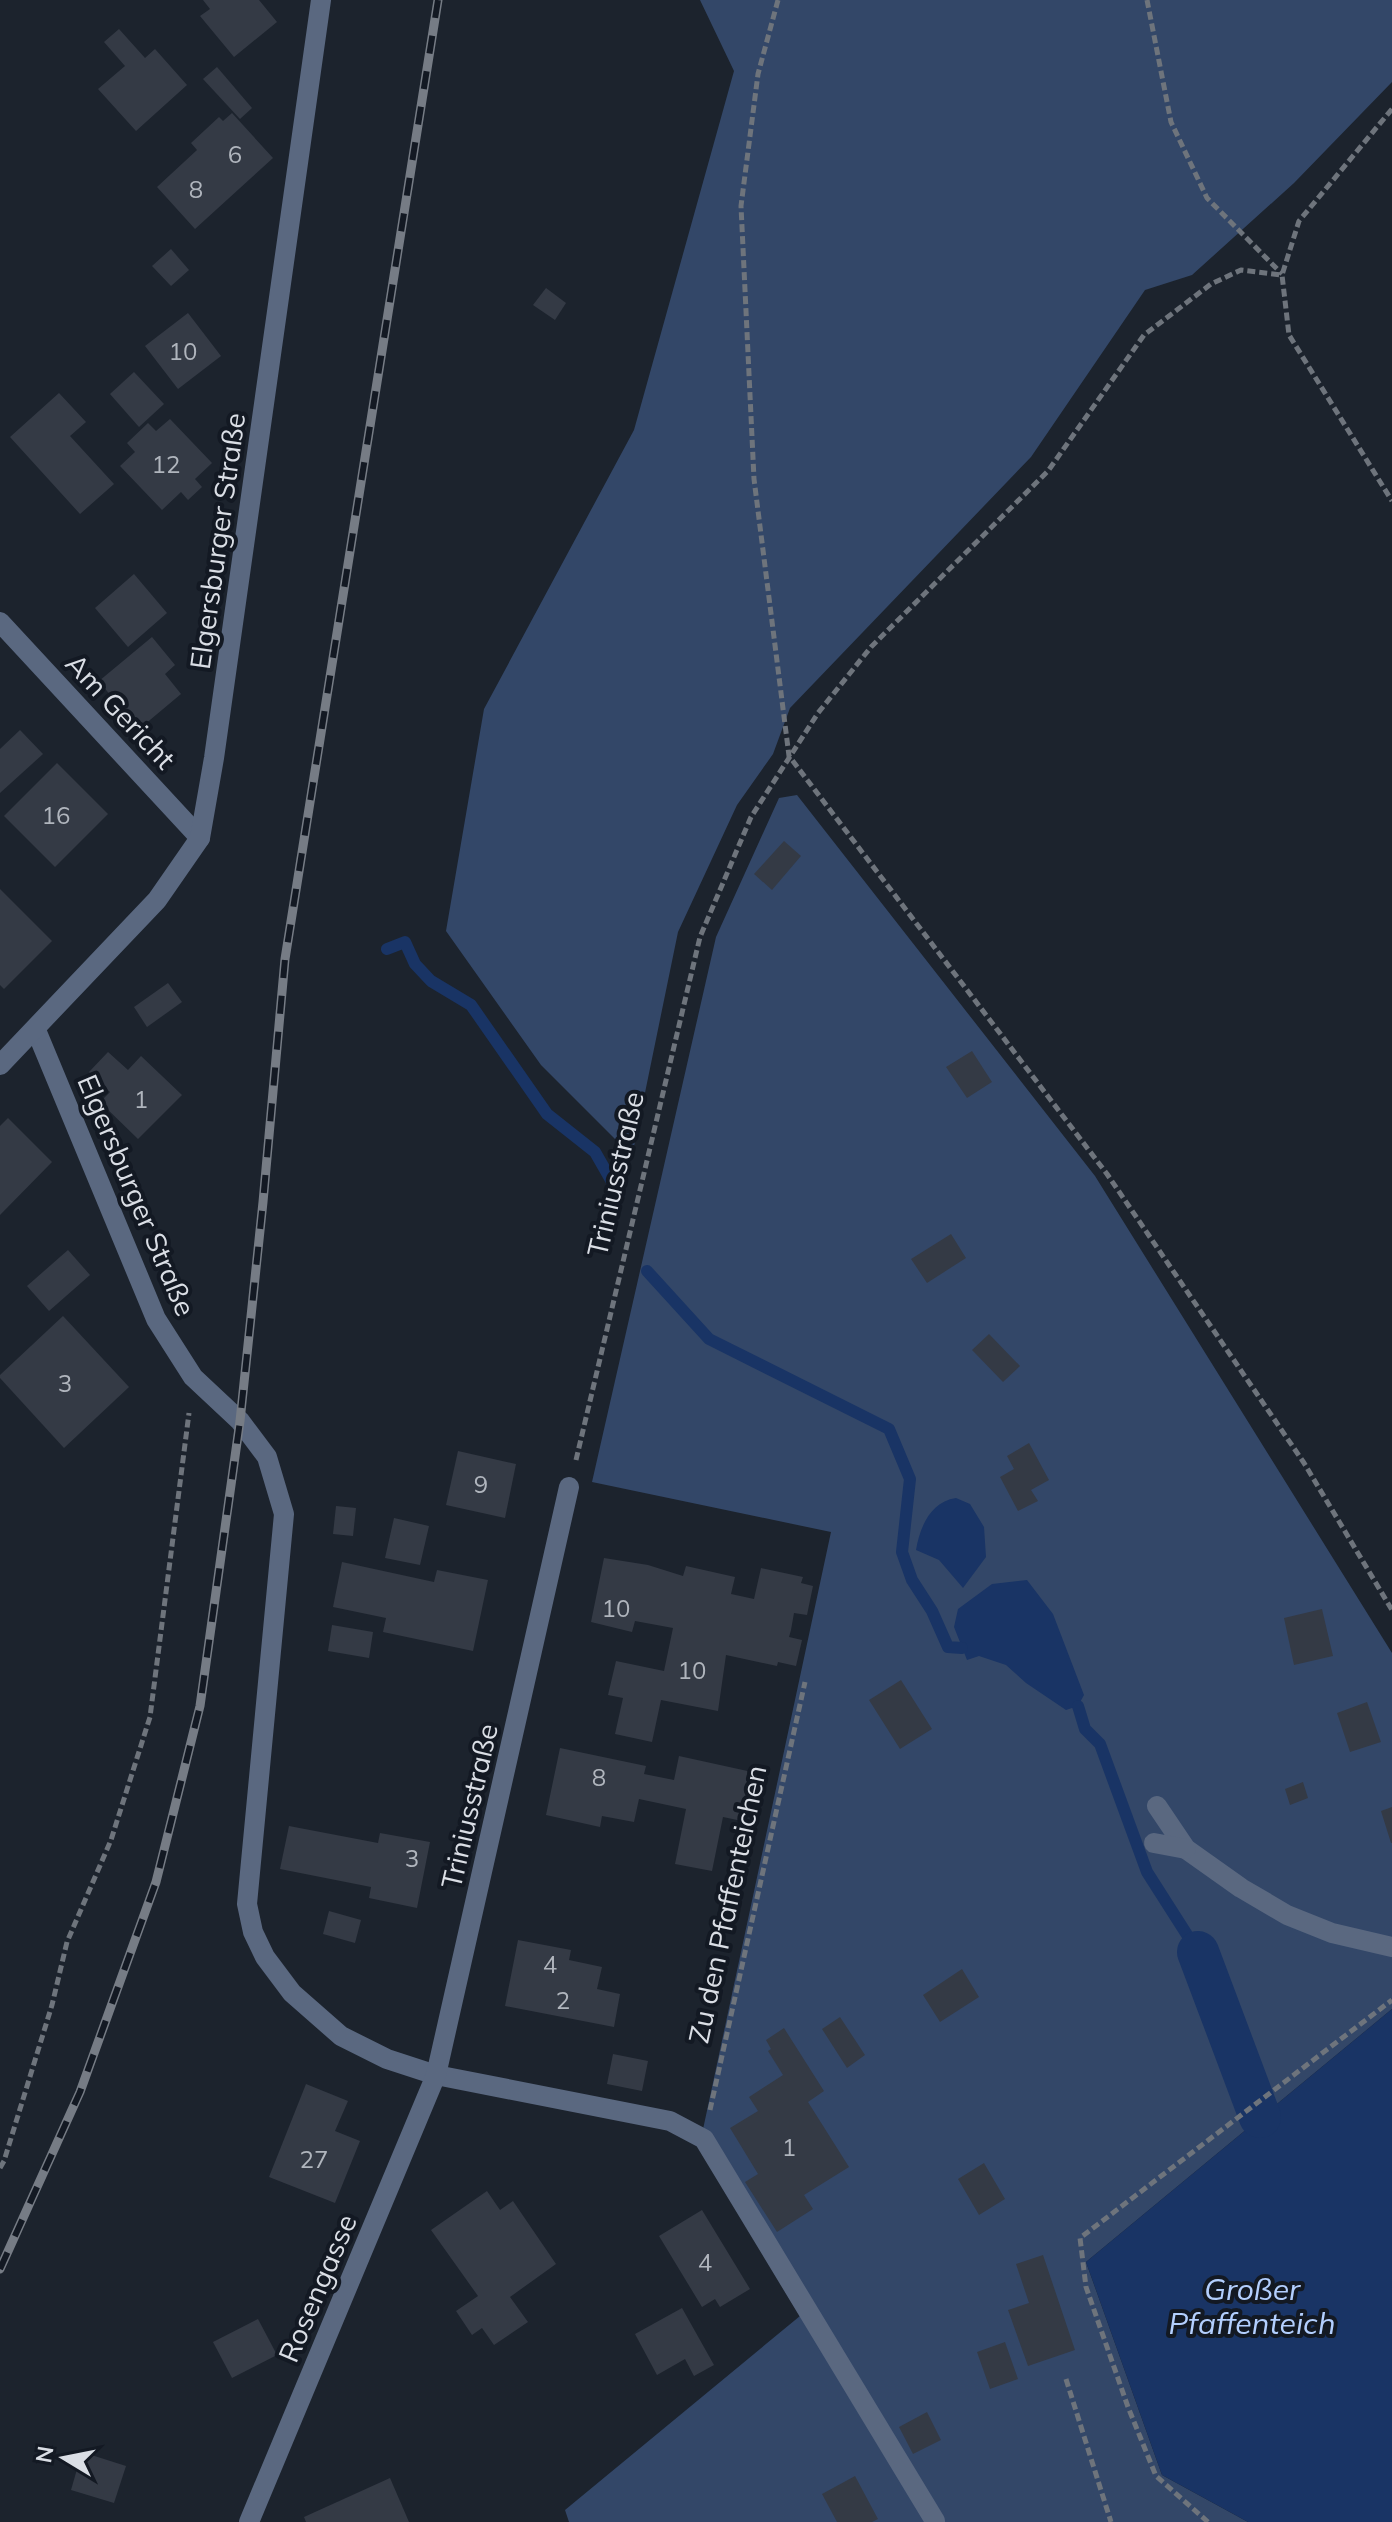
<svg xmlns="http://www.w3.org/2000/svg" width="1392" height="2522" font-family="Mulish,sans-serif">
	<style>
		.green { fill: #334768 }
		.water { fill: #193465 }
		.lines { fill: none; stroke-linecap: round; stroke-linejoin: round }
		.stream { stroke: #193465; stroke-width: 12 }
		.canal { stroke: #193465; stroke-width: 42 }
		.building { fill: #343a45 }
		.path { stroke: #6e747c; stroke-width: 5; stroke-dasharray: 8 4; stroke-linecap: butt }
		.minor { stroke: #5a6880; stroke-width: 20 }
		.rail-casing { stroke: #767c85; stroke-width: 9 }
		.rail { stroke: #131923; stroke-width: 6; stroke-dasharray: 18; stroke-linecap: butt }
		.labels { text-anchor: middle; dominant-baseline: central; stroke-width: 8; stroke-linejoin: round; paint-order: stroke }
		.number-label { font-size: 24px; fill: #b0b5bd }
		.street-label { font-size: 28px; fill: #dadee5; stroke: #131923 }
		.water-label { font-size: 30px; font-style: italic; fill: #b3cffe; stroke: #131923 }
	</style>
	<rect width="100%" height="100%" fill="#1c232d"/>
	<g class="green">
		<polygon points="700,0 1392,0 1392,82 1294,183 1192,275 1145,290 1031,457 790,708 773,754 737,805 678,932 632,1156 541,1065 446,931 484,709 634,430 734,71"/>
		<polygon points="797,795 1095,1176 1392,1653 1392,2009 1086,2262 1162,2475 1248,2522 569,2522 565,2510 800,2316 699,2148 831,1532 592,1482 716,937 779,798"/>
	</g>
	<g class="water">
		<path d="M956 1498 970 1504 984 1527 986 1557 963 1588 939 1560 916 1550C920 1527 930 1502 956 1498Z"/>
		<polygon points="1027,1580 1053,1614 1084,1695 1078,1706 1066,1710 1026,1683 1006,1665 979,1656 967,1660 954,1627 958,1609 992,1584"/>
		<polygon points="1392,2009 1392,2522 1248,2522 1162,2475 1086,2262"/>
	</g>
	<g class="lines">
		<g class="stream">
			<polyline points="387,949 405,942 415,964 431,981 471,1005 547,1114 595,1152 619,1194"/>
			<polyline points="647,1271 709,1339 889,1429 910,1479 902,1552 912,1580 932,1611 948,1647 962,1648"/>
			<polyline points="1078,1706 1085,1729 1100,1744 1147,1872 1198,1952"/>
		</g>
		<polyline class="canal" points="1198,1952 1260,2117"/>
	</g>
	<g class="building">
		<polygon points="203,0 259,0 277,22 234,57 200,16 210,9"/>
		<polygon points="119,29 145,58 155,49 187,85 136,131 98,89 125,66 104,42"/>
		<polygon points="217,67 252,108 240,119 203,79"/>
		<polygon points="232,113 273,158 195,229 157,187 197,150 191,143 219,117 223,121"/>
		<polygon points="171,249 189,270 171,286 152,266"/>
		<polygon points="546,288 566,303 555,320 533,305"/>
		<polygon points="188,313 221,356 178,389 145,346"/>
		<polygon points="134,372 164,404 139,427 110,394"/>
		<polygon points="59,393 86,422 70,436 114,484 80,514 10,437"/>
		<polygon points="170,419 212,463 195,479 202,487 188,500 181,492 162,510 120,466 135,452 127,443 148,423 156,431"/>
		<polygon points="134,574 167,613 128,647 95,608"/>
		<polygon points="152,637 175,665 165,674 181,694 138,730 99,681"/>
		<polygon points="20,730 43,754 0,793 0,749"/>
		<polygon points="57,763 108,814 55,867 4,816"/>
		<polygon points="784,841 801,856 772,890 754,874"/>
		<polygon points="0,889 52,941 4,989 0,985"/>
		<polygon points="168,983 182,1002 147,1027 134,1007"/>
		<polygon points="972,1051 992,1082 967,1098 946,1067"/>
		<polygon points="108,1052 128,1070 141,1056 182,1095 138,1139 100,1102 110,1092 89,1072"/>
		<polygon points="8,1118 52,1162 0,1215 0,1126"/>
		<polygon points="951,1234 966,1258 927,1283 911,1259"/>
		<polygon points="68,1250 90,1275 49,1311 27,1286"/>
		<polygon points="63,1316 129,1387 64,1448 0,1378 0,1375"/>
		<polygon points="989,1334 1020,1366 1003,1382 972,1350"/>
		<polygon points="1029,1443 1049,1480 1031,1490 1038,1501 1018,1511 1000,1477 1014,1469 1007,1456"/>
		<polygon points="458,1451 516,1464 505,1518 446,1505"/>
		<polygon points="336,1506 356,1508 353,1536 333,1534"/>
		<polygon points="394,1518 429,1526 420,1565 385,1558"/>
		<polygon points="604,1558 648,1565 683,1576 686,1566 735,1577 731,1594 754,1599 761,1568 803,1577 801,1583 813,1586 807,1615 794,1613 791,1630 789,1637 802,1640 796,1666 778,1662 777,1666 726,1655 718,1711 661,1700 652,1742 615,1734 623,1698 608,1695 616,1661 664,1671 673,1628 635,1621 632,1632 591,1622"/>
		<polygon points="342,1562 434,1582 437,1570 488,1580 473,1651 383,1632 386,1618 333,1607"/>
		<polygon points="1322,1609 1333,1656 1294,1665 1284,1618"/>
		<polygon points="332,1625 373,1632 369,1658 328,1651"/>
		<polygon points="901,1680 932,1729 900,1749 869,1700"/>
		<polygon points="1367,1702 1381,1742 1350,1752 1337,1713"/>
		<polygon points="560,1748 646,1766 644,1774 674,1780 679,1756 752,1772 742,1821 723,1817 712,1871 675,1864 686,1809 639,1799 634,1822 602,1816 600,1827 546,1815"/>
		<polygon points="1303,1782 1308,1798 1290,1805 1285,1789"/>
		<polygon points="1392,1807 1392,1843 1391,1843 1381,1811"/>
		<polygon points="289,1826 378,1843 380,1833 430,1842 417,1908 369,1898 371,1887 280,1869"/>
		<polygon points="329,1911 361,1920 355,1943 323,1934"/>
		<polygon points="518,1940 571,1950 569,1960 602,1967 597,1989 620,1994 614,2027 505,2006"/>
		<polygon points="962,1969 979,1997 940,2022 923,1995"/>
		<polygon points="840,2017 865,2055 847,2068 822,2029"/>
		<polygon points="784,2028 824,2091 808,2102 849,2167 804,2195 813,2209 777,2232 745,2182 758,2174 730,2128 758,2111 749,2097 783,2075 768,2051 771,2049 766,2040"/>
		<polygon points="613,2054 648,2061 642,2091 607,2084"/>
		<polygon points="306,2084 348,2101 335,2131 360,2141 335,2203 269,2177"/>
		<polygon points="984,2163 1005,2199 979,2215 958,2179"/>
		<polygon points="487,2191 500,2210 513,2201 556,2264 510,2297 528,2322 494,2345 482,2328 472,2335 456,2311 478,2296 431,2230"/>
		<polygon points="702,2210 750,2289 720,2307 715,2299 702,2307 659,2236"/>
		<polygon points="1043,2255 1075,2350 1028,2366 1008,2310 1029,2303 1016,2264"/>
		<polygon points="682,2308 714,2365 694,2376 685,2359 657,2375 635,2334"/>
		<polygon points="258,2319 277,2355 232,2378 213,2342"/>
		<polygon points="1005,2342 1018,2379 990,2389 977,2352"/>
		<polygon points="927,2412 941,2440 913,2454 899,2427"/>
		<polygon points="82,2452 126,2466 114,2503 71,2490"/>
		<polygon points="855,2476 878,2519 872,2522 837,2522 822,2494"/>
		<polygon points="390,2478 409,2522 306,2522 304,2517"/>
	</g>
	<g class="lines">
		<g class="path">
			<polyline points="778,0 758,74 741,206 754,479 789,756 1107,1174 1304,1463 1392,1610"/>
			<polyline points="1147,0 1171,122 1207,198 1282,274"/>
			<polyline points="1392,109 1299,221 1282,275 1289,335 1392,501"/>
			<polyline points="576,1460 700,937 751,817 818,713 871,647 1048,471 1144,335 1211,284 1241,270 1282,275"/>
			<polyline points="710,2110 805,1682"/>
			<polyline points="0,2168 4,2161 52,2005 67,1942 111,1840 150,1717 189,1413"/>
			<polyline points="1066,2379 1111,2522"/>
			<polyline points="1208,2522 1156,2476 1128,2407 1086,2287 1080,2238 1392,2000"/>
		</g>
		<g class="minor">
			<polyline points="0,622 200,838"/>
			<polyline points="36,1030 156,1319 193,1377 240,1421 267,1457 284,1514 247,1904 253,1932 265,1957 292,1993 341,2036 387,2059 436,2075 670,2121 704,2139 935,2521"/>
			<polyline points="0,1065 157,900 200,838 214,758 321,0"/>
			<polyline points="1157,1806 1186,1849 1241,1888 1287,1915 1332,1933 1392,1947"/>
			<polyline points="1154,1843 1186,1849"/>
			<polyline points="249,2522 436,2075 569,1487"/>
		</g>
		<defs>
			<polyline id="rail" points="0,2269 80,2092 156,1882 200,1706 240,1421 263,1202 285,959 438,0"/>
		</defs>
		<use href="#rail" class="rail-casing"/>
		<use href="#rail" class="rail"/>
	</g>
	<g class="labels">
		<g class="number-label">
			<text x="235" y="154">6</text>
			<text x="196" y="189">8</text>
			<text x="183" y="351">10</text>
			<text x="166" y="464">12</text>
			<text x="56" y="815">16</text>
			<text x="141" y="1099">1</text>
			<text x="65" y="1383">3</text>
			<text x="481" y="1484">9</text>
			<text x="616" y="1608">10</text>
			<text x="692" y="1670">10</text>
			<text x="599" y="1777">8</text>
			<text x="412" y="1858">3</text>
			<text x="550" y="1964">4</text>
			<text x="563" y="2000">2</text>
			<text x="789" y="2147">1</text>
			<text x="314" y="2159">27</text>
			<text x="705" y="2262">4</text>
		</g>
		<g class="street-label">
			<text transform="translate(217 541) rotate(-82)">Elgersburger Straße</text>
			<text transform="translate(121 711) rotate(47)">Am Gericht</text>
			<text transform="translate(615 1174) rotate(-77)">Triniusstraße</text>
			<text transform="translate(137 1195) rotate(67)">Elgersburger Straße</text>
			<text transform="translate(469 1806) rotate(-77)">Triniusstraße</text>
			<text transform="translate(727 1904) rotate(-78)">Zu den Pfaffenteichen</text>
			<text transform="translate(317 2288) rotate(-67)">Rosengasse</text>
		</g>
		<g class="water-label">
			<text x="1252" y="2289">Großer<tspan x="1252" dy="34">Pfaffenteich</tspan></text>
		</g>
	</g>
	<g transform="translate(64 2458) rotate(280)" stroke="#131923" stroke-width="6" paint-order="stroke">
	<path d="M0-6L14 30L0 20L-14 30Z" fill="#dadee5"/>
	<text y="-12" font-size="22" font-weight="bold" text-anchor="middle" fill="#dadee5">N</text>
	</g>
</svg>
